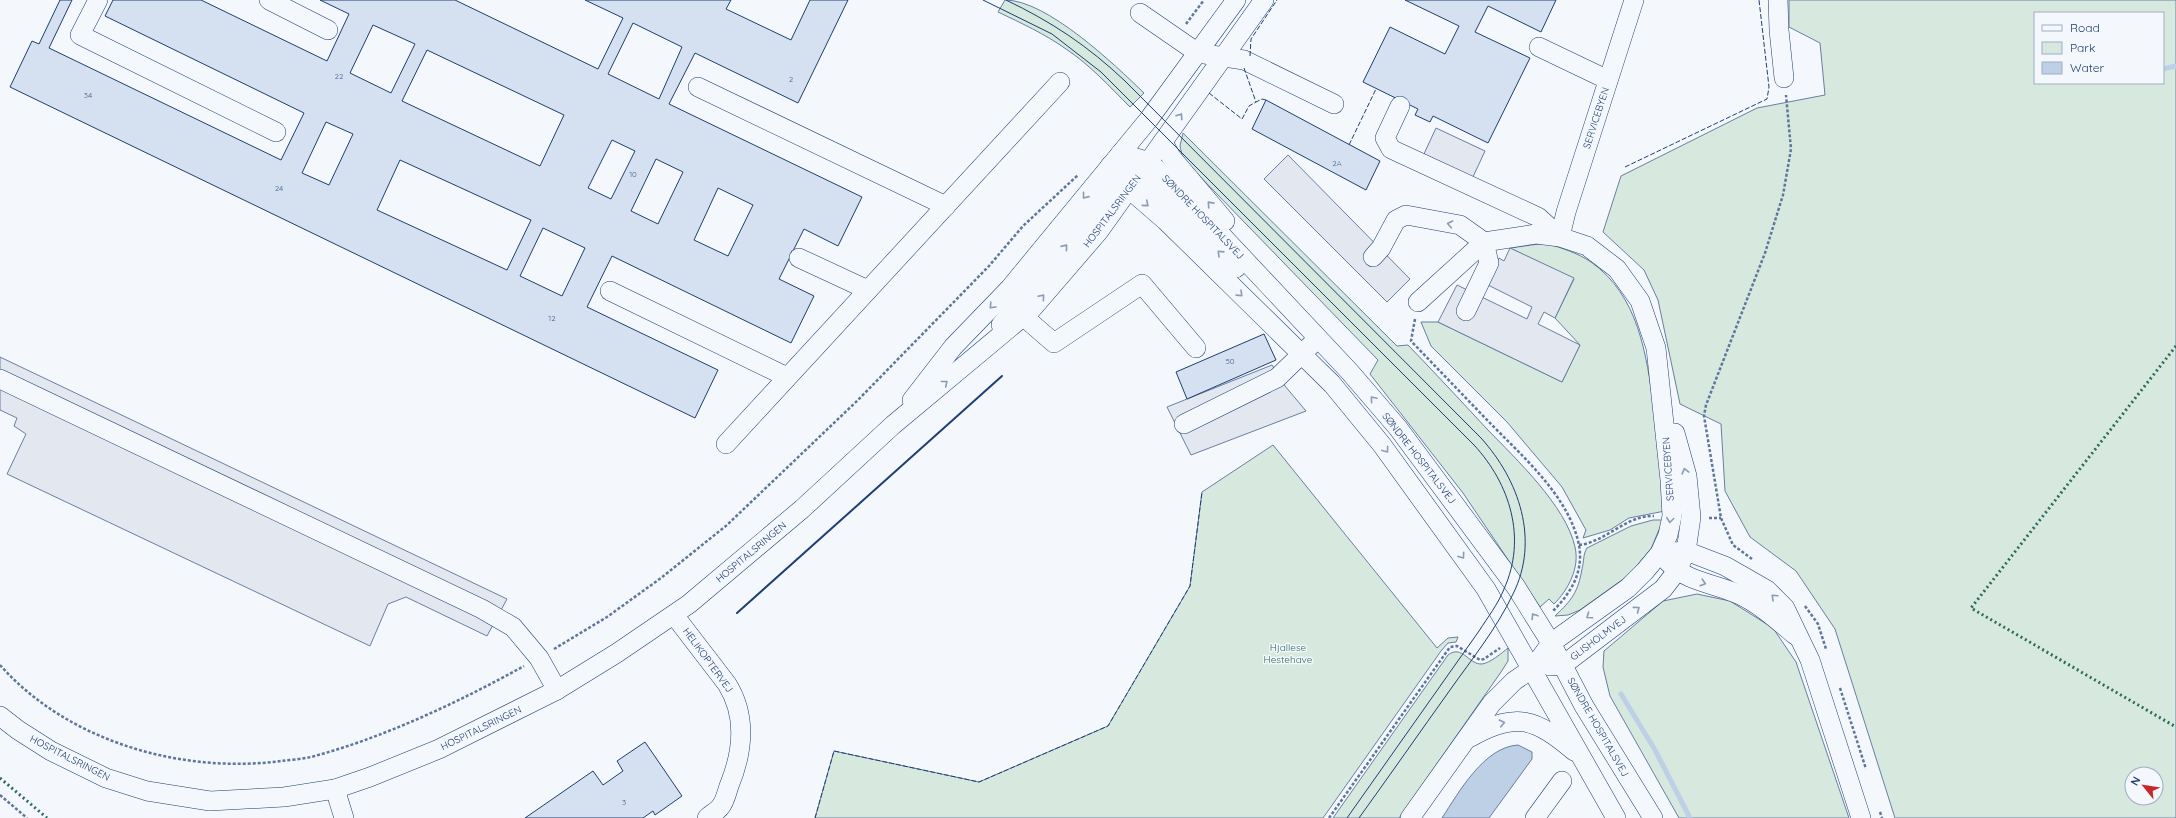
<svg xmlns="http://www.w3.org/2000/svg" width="2176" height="818" font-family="Quicksand,sans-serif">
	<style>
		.green { fill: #d7e8df; stroke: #687fa3; fill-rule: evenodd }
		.parking { fill: #e3e8f0; stroke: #687fa3 }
		.water { fill: #bed0e5; stroke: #687fa3 }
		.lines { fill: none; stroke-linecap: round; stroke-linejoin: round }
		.stream { stroke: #bed0e5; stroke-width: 5 }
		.building { fill: #d5e0f0; stroke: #1d3f73; fill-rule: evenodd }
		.minor-casing { stroke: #1d3f73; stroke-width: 20 }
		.path { stroke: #5e769c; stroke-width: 2.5; stroke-dasharray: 3 2; stroke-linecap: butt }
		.minor { stroke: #f4f7fb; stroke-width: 19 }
		.tram { stroke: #1d3f73; stroke-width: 1 }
		.hedge { stroke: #2c6c60; stroke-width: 3; stroke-dasharray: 2 3; stroke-linecap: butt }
		.fence { stroke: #1d3f73; stroke-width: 1; stroke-dasharray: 5 2; stroke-linecap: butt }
		.wall { stroke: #1d3f73; stroke-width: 2 }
		.oneway { stroke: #889bb7 }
		.labels { text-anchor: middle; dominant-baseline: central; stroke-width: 3; stroke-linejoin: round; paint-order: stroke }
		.number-label { font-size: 8px; fill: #4b6792 }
		.street-label { font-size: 10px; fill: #1d3f73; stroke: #f4f7fb }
		.park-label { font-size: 10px; fill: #2c6c60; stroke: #f4f7fb }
	</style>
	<rect width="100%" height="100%" fill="#f4f7fb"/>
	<g class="green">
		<path d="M1005 0C1047 0 1114 64 1144 93L1130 107C1109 86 1090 65 1066 49 1045 34 1021 23 998 12Z"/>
		<path d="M1789 0H2176V818H1895L1835 629 1796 571 1750 537 1725 491 1721 424 1680 404 1658 300 1644 270 1603 232 1621 176 1757 108 1825 95 1820 43 1789 27ZM2035 13H2163V83H2035ZM2132 774H2156V798H2132Z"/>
		<path d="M1183 133 1397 346 1408 345C1435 373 1461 401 1487 429 1516 459 1566 506 1575 547 1580 568 1568 590 1554 604L1549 599 1540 607 1463 493 1370 374 1378 360 1183 159 1180 146Z"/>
		<path d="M1546 243C1561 248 1578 253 1591 262 1639 296 1646 354 1654 408 1659 442 1666 476 1665 511L1629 518 1610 530 1583 538 1586 530 1562 487 1507 422 1431 346 1421 322H1438L1562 382 1580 345 1555 318 1574 279 1510 248Z"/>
		<polygon points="1273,445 1437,648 1448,638 1458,637 1456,642 1448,643 1441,651 1323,818 815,818 834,751 979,782 1108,726 1190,586 1202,492"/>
		<path d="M1653 520H1663L1651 549 1629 575 1580 610 1568 615 1555 616C1572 600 1578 592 1582 569 1584 562 1583 554 1587 548L1631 526Z"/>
		<polygon points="1697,594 1730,601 1773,628 1796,662 1849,818 1679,818 1610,696 1603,667 1604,651 1663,601"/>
		<path d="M1508 648V661L1501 672 1399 818H1333L1448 655C1462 644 1469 665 1482 664 1490 663 1502 653 1508 648Z"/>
	</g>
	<g class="parking">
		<polygon points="1436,128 1485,151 1472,179 1423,156"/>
		<polygon points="1288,155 1410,279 1387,302 1264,179"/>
		<polygon points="1510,248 1574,278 1555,318 1544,312 1538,324 1580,345 1562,382 1438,322 1457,285 1527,319 1532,307 1486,284 1499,258 1504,261"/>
		<polygon points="0,357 507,599 487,636 406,597 388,604 370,646 7,474 26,434 14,426 17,418 0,410"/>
		<polygon points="1272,365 1285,386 1306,411 1191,455 1167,407"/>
	</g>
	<path class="water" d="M1518 745 1532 752V759L1489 818H1442C1459 792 1484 747 1518 745Z"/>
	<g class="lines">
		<g class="stream">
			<polyline points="2163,69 2176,66"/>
			<polyline points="1621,694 1655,750 1690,818"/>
		</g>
	</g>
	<g class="building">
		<path d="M60 0H72L49 48 281 160 304 113 105 16 113 0H201L327 61 349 14 320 0H455L598 69 623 18 585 0H731L726 9 791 40 810 0H848L798 103 695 53 669 104 862 197 838 246 804 229 779 279 814 296 791 343 612 256 587 307 718 370 695 418 10 87 32 41 39 44ZM633 23 682 47 659 99 608 74ZM373 25 415 44 391 93 350 73ZM427 50 564 115 540 166 402 101ZM326 122 353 134 329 185 302 173ZM612 140 635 151 611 199 588 188ZM656 159 683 172 658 224 631 211ZM400 160 531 220 507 270 377 210ZM718 188 753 205 728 256 694 240ZM543 228 585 248 562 296 520 276Z"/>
		<polygon points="1405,0 1556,0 1541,32 1488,6 1475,32 1530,58 1488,143 1433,116 1430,122 1415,115 1418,109 1363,82 1390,27 1445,54 1459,26"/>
		<polygon points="1266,100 1380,161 1366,190 1252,129"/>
		<polygon points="1264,334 1276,360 1187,399 1176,372"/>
		<polygon points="645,742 682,796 655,815 653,811 643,818 525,818 593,771 603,785 623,771 617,761"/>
	</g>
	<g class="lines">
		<defs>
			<g id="minor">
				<polyline points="98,0 80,35 276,132"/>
				<polyline points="269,0 328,30"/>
				<polyline points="1778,0 1779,30 1784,78"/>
				<polyline points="1140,13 1198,53 1244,60 1334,104"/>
				<polyline points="1539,47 1608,80"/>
				<polyline points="698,87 946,206"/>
				<polyline points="1400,106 1385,138 1391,149 1538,217 1560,237 1566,212 1634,0"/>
				<polyline points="1163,142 1171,157 1225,221"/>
				<polyline points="1121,153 1149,162 1179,190 1349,371 1398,428 1516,587 1551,643 1584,706 1653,818"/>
				<polyline points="1110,166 1129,189 1166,221 1332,384 1382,445 1486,589 1616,818"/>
				<polyline points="1128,171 1139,175 1236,268"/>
				<polyline points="1373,257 1381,248 1396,220 1406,215 1460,225 1484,242 1489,263 1466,311"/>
				<polyline points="799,258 868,290"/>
				<polyline points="610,291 787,377"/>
				<polyline points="1418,302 1484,242"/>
				<polyline points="1024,317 1054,343 1142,284 1196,348"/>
				<polyline points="1001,325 1113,185 1119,177 1122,166"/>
				<polyline points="0,379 482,609 513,627 539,658 557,690"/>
				<polyline points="912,400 953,347 1010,288 1149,119 1236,0"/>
				<polyline points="1184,424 1277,378 1311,345"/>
				<polyline points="726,444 1060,82"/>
				<polyline points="1673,552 1686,551 1725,566 1767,590 1785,608 1810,660 1861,818"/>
				<path d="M1668 562C1688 583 1715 583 1740 595 1761 605 1778 621 1795 635"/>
				<path d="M674 615 727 684C747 716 743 752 729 786 727 792 725 801 721 806 718 811 711 814 707 818"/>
				<polyline points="1550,666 1563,665 1663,589 1677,571 1686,551 1691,517 1687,476 1675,433"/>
				<polyline points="0,716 18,730 51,751 106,778 147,791 210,801 284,797 335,789 370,777 439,749 557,690 617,653 689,604 802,509 893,425 1031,310 1099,231 1264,0"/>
				<path d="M1471 737C1517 711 1536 719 1574 751"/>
				<polyline points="335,789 344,818"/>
				<polyline points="1410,818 1492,703 1514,681 1533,668 1551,643 1628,588 1645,571 1660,553 1668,535 1672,516 1670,480 1656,348 1640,301 1617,269 1587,246 1560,237 1536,234 1484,242"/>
				<polyline points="1535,818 1562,781"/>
			</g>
		</defs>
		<use href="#minor" class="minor-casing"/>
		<g class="path">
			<polyline points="1186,24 1204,0"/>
			<path d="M1415 319 1411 341C1437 368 1463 395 1489 422 1522 456 1569 496 1579 545 1584 573 1570 594 1552 612"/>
			<polyline points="1709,518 1721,518"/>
			<path d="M1579 545C1606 542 1626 515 1654 516"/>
			<polyline points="1752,559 1733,545 1721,518 1704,416 1706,405 1765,253 1783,195 1791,149 1786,95"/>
			<polyline points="1805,606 1818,624 1826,649"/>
			<polyline points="554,649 607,617 661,578 727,525 858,400 989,266 1023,226 1078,175"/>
			<path d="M0 665C68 742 182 774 281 761 290 760 301 759 311 757 383 738 459 702 524 666"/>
			<polyline points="1840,688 1866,769"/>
			<polyline points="0,795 27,818"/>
			<polyline points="1880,812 1882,818"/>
			<polyline points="1329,818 1450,647 1457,646 1480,660 1484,659 1500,648"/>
		</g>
		<use href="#minor" class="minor"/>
		<g class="tram">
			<path d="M983 0 1052 34 1101 72 1474 445C1510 484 1527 538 1504 589 1498 604 1488 617 1479 631L1347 818"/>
			<path d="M1006 0C1052 22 1088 46 1125 81L1481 438C1519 480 1540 540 1513 594 1497 628 1472 659 1450 690 1420 732 1390 775 1359 818"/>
		</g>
		<g class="hedge">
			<polyline points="2176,346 1971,608 2176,727"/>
			<polyline points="0,778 47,818"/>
		</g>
		<g class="fence">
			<polyline points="1250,56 1251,39 1277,0"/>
			<polyline points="1244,68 1256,102 1262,99 1266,100"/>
			<polyline points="1209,93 1242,119 1249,106 1256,102"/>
			<polyline points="1349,145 1376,89"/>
			<polyline points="1625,167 1767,99 1769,87 1759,0"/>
			<polyline points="815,818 834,751 979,782 1108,726 1190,586 1202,492"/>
		</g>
		<polyline class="wall" points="737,613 1002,376"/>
	</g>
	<defs><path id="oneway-chevron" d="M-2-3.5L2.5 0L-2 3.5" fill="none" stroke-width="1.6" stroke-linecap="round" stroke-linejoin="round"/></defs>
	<g class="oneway">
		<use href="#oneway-chevron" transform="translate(1180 116) rotate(-56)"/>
		<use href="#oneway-chevron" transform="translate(1085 196) rotate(129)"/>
		<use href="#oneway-chevron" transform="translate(1146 204) rotate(41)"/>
		<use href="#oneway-chevron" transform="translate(1210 204) rotate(-132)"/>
		<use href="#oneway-chevron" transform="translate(1450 224) rotate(-169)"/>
		<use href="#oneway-chevron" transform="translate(1065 247) rotate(-51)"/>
		<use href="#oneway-chevron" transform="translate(1220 253) rotate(-136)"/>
		<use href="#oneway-chevron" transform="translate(1240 294) rotate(44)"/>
		<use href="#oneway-chevron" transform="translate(1042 297) rotate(-49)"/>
		<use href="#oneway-chevron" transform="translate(992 306) rotate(133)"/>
		<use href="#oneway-chevron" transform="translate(945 383) rotate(-39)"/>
		<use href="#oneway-chevron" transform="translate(1373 399) rotate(-130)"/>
		<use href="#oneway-chevron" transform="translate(1386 450) rotate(54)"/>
		<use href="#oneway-chevron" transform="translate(1685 471) rotate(-105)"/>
		<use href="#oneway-chevron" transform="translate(1670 520) rotate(98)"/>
		<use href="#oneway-chevron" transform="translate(1462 556) rotate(54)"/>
		<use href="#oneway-chevron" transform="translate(1703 583) rotate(17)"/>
		<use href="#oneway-chevron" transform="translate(1774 597) rotate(-137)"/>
		<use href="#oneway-chevron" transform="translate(1637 609) rotate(-37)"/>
		<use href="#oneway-chevron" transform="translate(1534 616) rotate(-122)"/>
		<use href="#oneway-chevron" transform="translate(1589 616) rotate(145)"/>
		<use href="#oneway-chevron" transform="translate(1502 723) rotate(-12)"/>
	</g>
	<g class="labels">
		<g class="number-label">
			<text x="339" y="76">22</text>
			<text x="791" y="79">2</text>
			<text x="88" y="95">34</text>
			<text x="1337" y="163">2A</text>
			<text x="633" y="174">10</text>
			<text x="279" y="188">24</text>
			<text x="552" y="318">12</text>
			<text x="1230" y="361">50</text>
			<text x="624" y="802">3</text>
		</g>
		<g class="street-label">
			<text transform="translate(1596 118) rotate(-72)">SERVICEBYEN</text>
			<text transform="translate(1112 211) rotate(-53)">HOSPITALSRINGEN</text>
			<text transform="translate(1203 217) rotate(46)">SØNDRE HOSPITALSVEJ</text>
			<text transform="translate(1419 458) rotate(52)">SØNDRE HOSPITALSVEJ</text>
			<text transform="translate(1668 469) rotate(-94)">SERVICEBYEN</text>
			<text transform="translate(751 552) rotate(-40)">HOSPITALSRINGEN</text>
			<text transform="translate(1598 638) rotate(-37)">GLISHOLMVEJ</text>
			<text transform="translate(708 660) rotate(54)">HELIKOPTERVEJ</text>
			<text transform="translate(1598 727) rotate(60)">SØNDRE HOSPITALSVEJ</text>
			<text transform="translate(481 728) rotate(-26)">HOSPITALSRINGEN</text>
			<text transform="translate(70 758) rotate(27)">HOSPITALSRINGEN</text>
		</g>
		<g class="park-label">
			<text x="1288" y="647">Hjallese<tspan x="1288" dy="12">Hestehave</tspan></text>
		</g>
	</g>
	<rect x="2034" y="12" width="130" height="72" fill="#f4f7fb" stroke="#9eadc5"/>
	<rect x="2042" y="25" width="20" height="6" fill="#f4f7fb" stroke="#9eadc5"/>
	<text x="2070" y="32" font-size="12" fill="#1d3f73">Road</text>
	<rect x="2042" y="42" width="20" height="12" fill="#d7e8df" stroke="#9eadc5"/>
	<text x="2070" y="52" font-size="12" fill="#1d3f73">Park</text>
	<rect x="2042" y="62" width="20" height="12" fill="#bed0e5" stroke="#9eadc5"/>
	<text x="2070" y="72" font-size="12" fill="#1d3f73">Water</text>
	<g transform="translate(2144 786) rotate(300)"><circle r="19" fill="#f4f7fb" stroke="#9eadc5"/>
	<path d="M0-3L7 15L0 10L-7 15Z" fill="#c62828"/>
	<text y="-6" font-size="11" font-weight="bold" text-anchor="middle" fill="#1d3f73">N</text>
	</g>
</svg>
